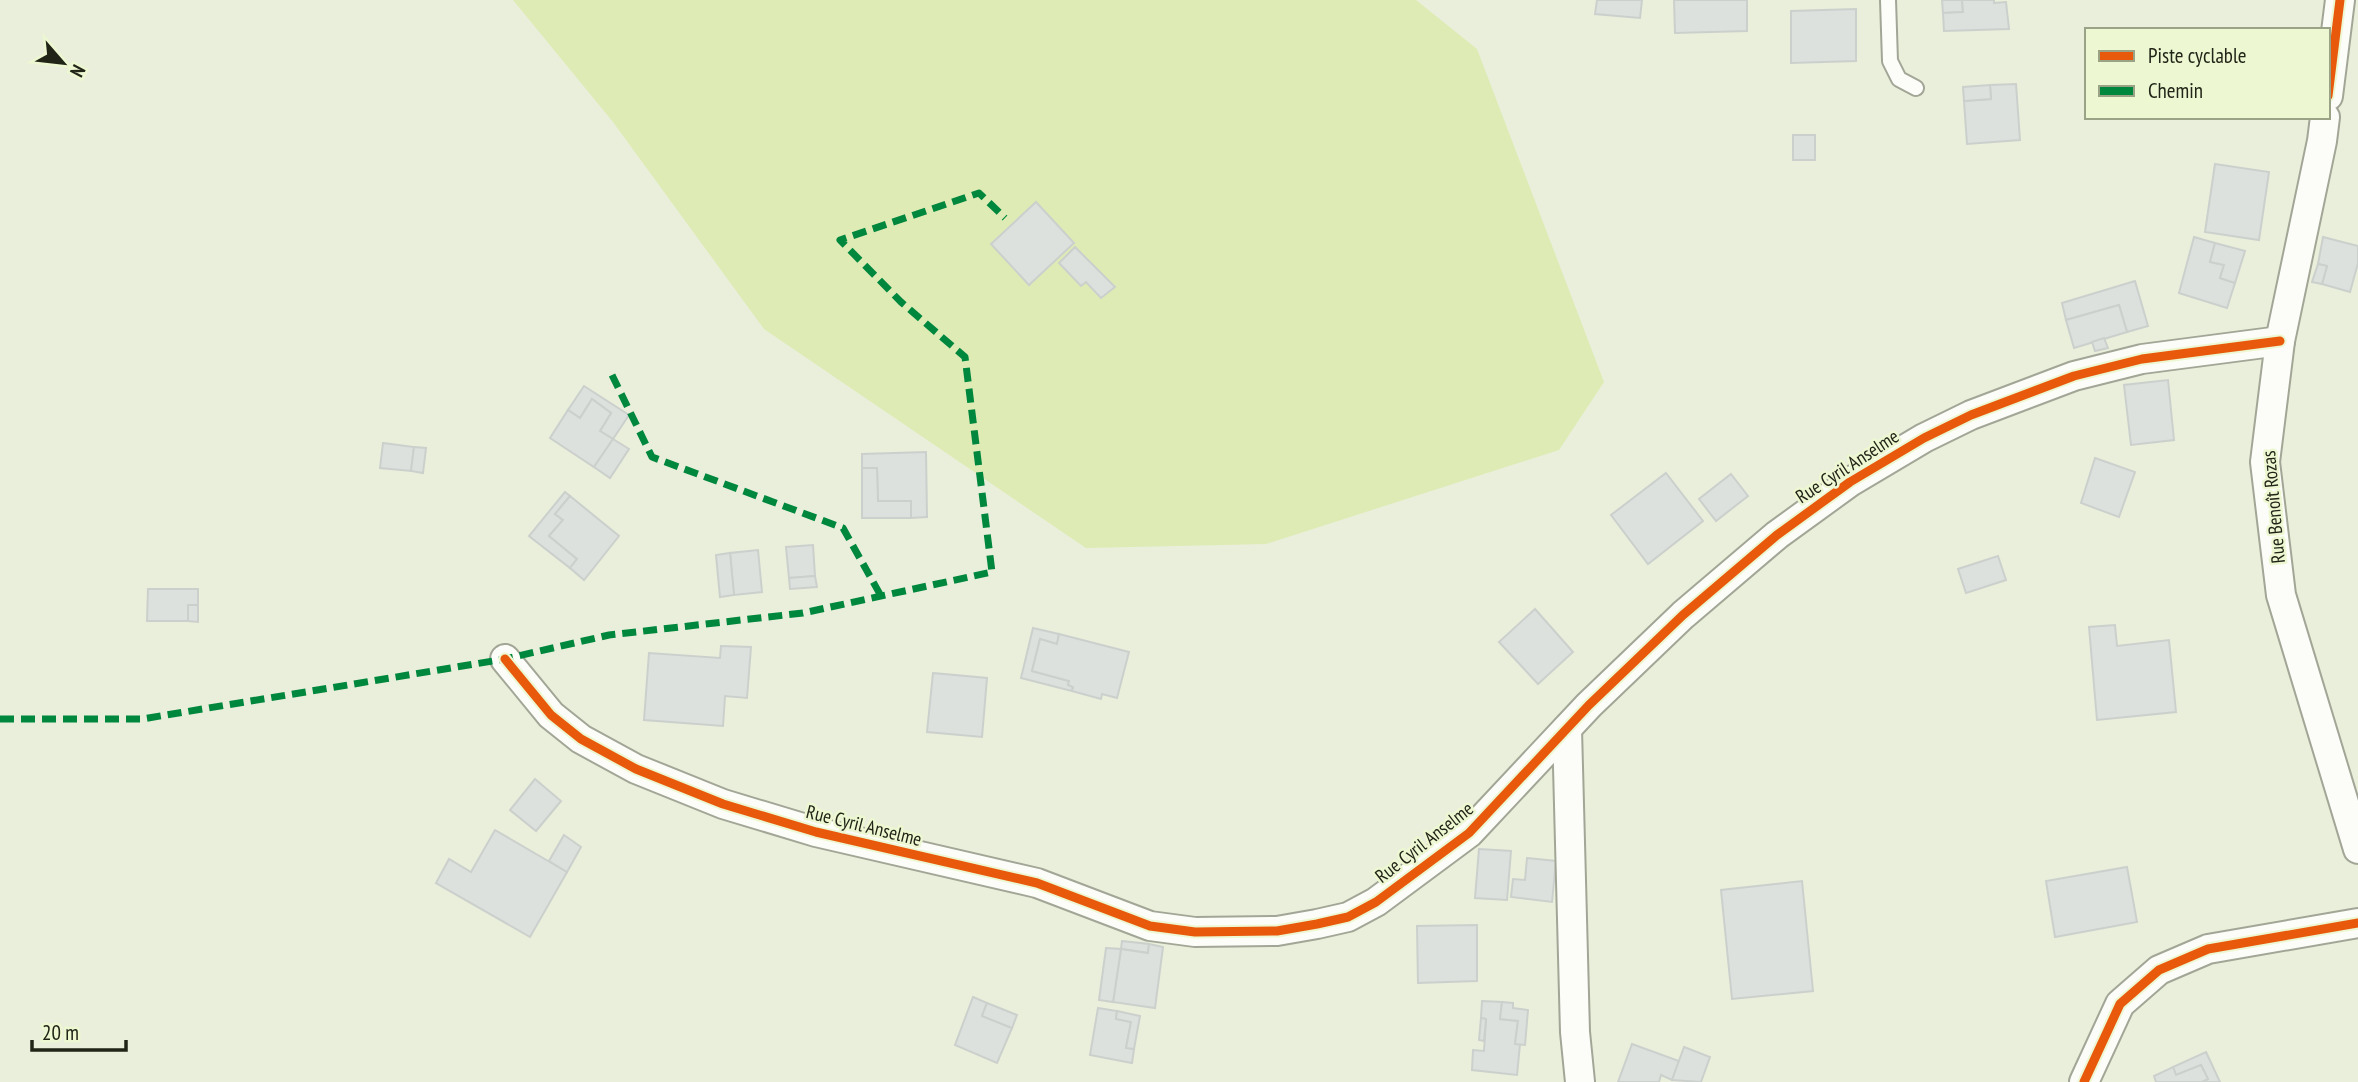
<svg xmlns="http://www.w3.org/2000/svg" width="2358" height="1082" font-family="'PT Sans Narrow',sans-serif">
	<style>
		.green { fill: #deebb4 }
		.building { fill: #dde1de; stroke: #ccd0cd; stroke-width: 2 }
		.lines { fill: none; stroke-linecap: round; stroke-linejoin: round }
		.service-casing { stroke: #a2a696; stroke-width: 18 }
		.minor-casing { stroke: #a2a696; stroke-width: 32 }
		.service { stroke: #fcfdf9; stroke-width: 14 }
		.minor { stroke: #fcfdf9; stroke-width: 28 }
		.quiet { stroke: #00873e; stroke-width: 7; stroke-dasharray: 14 7; stroke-linecap: butt }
		.cycleway-casing { stroke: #edf7d2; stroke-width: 13 }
		.cycleway { stroke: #e8590c; stroke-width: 9 }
		.labels { text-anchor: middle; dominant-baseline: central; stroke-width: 5; stroke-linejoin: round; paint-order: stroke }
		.street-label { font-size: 19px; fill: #212517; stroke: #edf7d2 }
	</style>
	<rect width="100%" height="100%" fill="#e9efda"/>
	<polygon class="green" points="513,0 1416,0 1477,49 1604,382 1559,450 1266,544 1086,548 764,329 613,122"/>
	<g class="building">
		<polygon points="1597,0 1642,0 1640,18 1595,14"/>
		<polygon points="1674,0 1747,0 1747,31 1675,33"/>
		<polygon points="1942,0 1962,0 1963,12 1943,13"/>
		<polygon points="1962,0 1994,0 1994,3 2006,2 2009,29 1944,31 1943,13 1963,12"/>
		<polygon points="1856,9 1856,61 1791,63 1791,11"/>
		<polygon points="2016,84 2020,140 1967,144 1964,101 1991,99 1990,85"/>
		<polygon points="1990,85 1991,99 1964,101 1963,87"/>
		<rect x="1793" y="135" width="22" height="25"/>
		<polygon points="2215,164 2269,172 2259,240 2205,232"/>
		<polygon points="1036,202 1074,243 1029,285 991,244"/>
		<polygon points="2194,237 2215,243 2210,262 2224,265 2220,278 2235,283 2227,308 2179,293"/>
		<polygon points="2323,237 2358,246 2358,263 2350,292 2322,284 2327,266 2318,264"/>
		<polygon points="2215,243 2245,251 2235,283 2220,278 2224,265 2210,262"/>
		<polygon points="1075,247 1115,287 1101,298 1086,282 1081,286 1059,263"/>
		<polygon points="2318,264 2327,266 2322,284 2312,282"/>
		<polygon points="2135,281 2148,326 2127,332 2119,305 2066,320 2062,303"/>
		<polygon points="2119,305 2127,332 2074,348 2066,320"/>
		<polygon points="2104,338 2108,348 2095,351 2092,342"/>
		<polygon points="2168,380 2174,440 2131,445 2124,385"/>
		<polygon points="584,386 629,415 613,439 600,431 611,413 592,399 580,418 568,410"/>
		<polygon points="592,399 611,413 600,431 613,439 594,467 550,438 568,410 580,418"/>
		<polygon points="613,439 629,449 610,478 594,467"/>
		<polygon points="383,443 414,447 411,471 380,468"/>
		<polygon points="414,447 426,448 423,473 411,471"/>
		<polygon points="926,452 927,517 911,518 911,501 878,501 877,468 862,468 862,454"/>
		<polygon points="2095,458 2135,472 2119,517 2081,503"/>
		<polygon points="862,468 877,468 878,501 911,501 911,518 862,518"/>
		<polygon points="1666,473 1703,521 1648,564 1611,515"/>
		<polygon points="1731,474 1748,496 1716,521 1699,499"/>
		<polygon points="565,492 570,496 555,514 563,520 549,536 577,559 570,568 529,536"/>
		<polygon points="570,496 619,536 584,580 570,568 577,559 549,536 563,520 555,514"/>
		<polygon points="813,545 815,576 789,578 786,547"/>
		<polygon points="758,550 762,592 734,595 730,553"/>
		<polygon points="730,553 734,595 720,597 716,555"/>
		<polygon points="1998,556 2006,580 1966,593 1958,569"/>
		<polygon points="815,576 817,587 790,589 789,578"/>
		<polygon points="148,589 198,589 198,605 188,605 188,621 147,621"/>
		<polygon points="188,605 198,605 198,622 188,621"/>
		<polygon points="1535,609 1573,652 1538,684 1499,642"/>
		<polygon points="2115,625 2117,646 2169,640 2176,712 2097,720 2089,627"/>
		<polygon points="1033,628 1059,634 1057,644 1040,639 1032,671 1069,681 1068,685 1073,687 1072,691 1021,678"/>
		<polygon points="1059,634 1129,652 1117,698 1102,694 1101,699 1072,691 1073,687 1068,685 1069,681 1032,671 1040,639 1057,644"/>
		<polygon points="721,646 751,647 747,698 725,696 723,726 644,720 649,653 720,658"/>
		<polygon points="933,673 987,678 982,737 927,732"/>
		<polygon points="535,779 561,801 536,831 510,810"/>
		<polygon points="495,830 567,872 530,937 436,883 449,859 471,872"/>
		<polygon points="564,835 581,847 567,872 549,861"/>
		<polygon points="1479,849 1511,851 1507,900 1475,898"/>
		<polygon points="1527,858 1556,861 1552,902 1511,897 1513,879 1525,880"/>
		<polygon points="2127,867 2137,922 2055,937 2046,881"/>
		<polygon points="1802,881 1813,991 1732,999 1721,890"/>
		<polygon points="1477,925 1477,981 1418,983 1417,926"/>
		<polygon points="1122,941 1149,944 1148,953 1121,949"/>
		<polygon points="1149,944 1163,947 1155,1008 1113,1002 1121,949 1148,953"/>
		<polygon points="1106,948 1121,949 1113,1002 1099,1000"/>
		<polygon points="973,997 987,1003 982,1016 1012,1028 997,1063 955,1045"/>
		<polygon points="1482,1001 1502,1002 1500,1019 1518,1021 1515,1044 1520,1044 1517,1075 1472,1070 1473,1050 1484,1051 1486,1019 1481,1018"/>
		<polygon points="1502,1002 1513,1003 1513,1008 1528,1010 1525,1045 1515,1044 1518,1021 1500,1019"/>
		<polygon points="987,1003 1017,1015 1012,1028 982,1016"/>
		<polygon points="1098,1008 1117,1011 1116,1019 1131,1022 1126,1048 1134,1049 1132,1063 1090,1055"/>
		<polygon points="1117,1011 1140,1016 1134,1049 1126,1048 1131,1022 1116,1019"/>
		<polygon points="1481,1018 1486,1019 1484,1041 1479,1040"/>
		<polygon points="1632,1044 1679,1061 1672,1080 1661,1075 1659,1082 1618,1082"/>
		<polygon points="1684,1047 1710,1057 1701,1082 1672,1080"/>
		<polygon points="2206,1052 2220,1082 2202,1082 2208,1079 2201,1065 2176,1075 2173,1067"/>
		<polygon points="2201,1065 2208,1079 2202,1082 2156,1082 2154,1076 2173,1067 2176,1075"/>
	</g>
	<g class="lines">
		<defs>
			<polyline id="service" points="1888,0 1890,61 1899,79 1916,88"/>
			<g id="minor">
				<polyline points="2328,96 2340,0"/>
				<polyline points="2325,117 2322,141 2280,341 2265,462 2281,595 2358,849"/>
				<polyline points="505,659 551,715 581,739 636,769 723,804 816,832 1037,883 1150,926 1195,932 1277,931 1317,924 1348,917 1376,902 1469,833 1589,705 1683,615 1777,535 1850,482 1924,438 1971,415 2074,376 2142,359 2280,341"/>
				<polyline points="1567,729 1575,1032 1580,1082"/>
				<polyline points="2084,1082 2120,1004 2159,970 2208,949 2358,923"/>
			</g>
		</defs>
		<use href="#service" class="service-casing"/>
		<use href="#minor" class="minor-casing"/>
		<use href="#service" class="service"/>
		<use href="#minor" class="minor"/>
		<g class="quiet">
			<polyline points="612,375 652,457 843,528 881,596"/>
			<polyline points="0,719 142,719 505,659 609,635 803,613 992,572 965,357 901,302 840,240 979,193 1005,218"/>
		</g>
		<defs>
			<g id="cycleway">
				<polyline points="2328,96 2340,0"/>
				<polyline points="505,659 551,715 581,739 636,769 723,804 816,832 1037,883 1150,926 1195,932 1277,931 1317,924 1348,917 1376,902 1469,833 1589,705 1683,615 1777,535 1850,482 1924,438 1971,415 2074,376 2142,359 2280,341"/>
				<polyline points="2084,1082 2120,1004 2159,970 2208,949 2358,923"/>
			</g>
		</defs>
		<use href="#cycleway" class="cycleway-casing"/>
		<use href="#cycleway" class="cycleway"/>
	</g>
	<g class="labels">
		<g class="street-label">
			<text transform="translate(1847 466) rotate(-33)">Rue Cyril Anselme</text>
			<text transform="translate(2273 507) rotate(-95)">Rue Benoît Rozas</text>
			<text transform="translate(864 825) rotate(14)">Rue Cyril Anselme</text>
			<text transform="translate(1424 842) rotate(-38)">Rue Cyril Anselme</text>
		</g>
	</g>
	<rect x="2085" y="28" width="245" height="91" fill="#edf7d2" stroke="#9ba387" stroke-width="2"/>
	<rect x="2099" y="51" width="35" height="10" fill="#e8590c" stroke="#9ba387" stroke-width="2"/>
	<text x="2148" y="63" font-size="21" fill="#212517">Piste cyclable</text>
	<rect x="2099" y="86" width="35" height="10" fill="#00873e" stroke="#9ba387" stroke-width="2"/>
	<text x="2148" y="98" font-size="21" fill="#212517">Chemin</text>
	<g transform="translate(63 63) rotate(118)" stroke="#edf7d2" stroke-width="5" paint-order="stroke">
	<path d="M0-5L12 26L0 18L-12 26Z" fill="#212517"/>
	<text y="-10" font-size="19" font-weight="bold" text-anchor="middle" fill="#212517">N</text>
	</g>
	<path d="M32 1040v10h94v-10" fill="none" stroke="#212517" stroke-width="3.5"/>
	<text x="42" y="1040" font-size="21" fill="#212517" stroke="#edf7d2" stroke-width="5" paint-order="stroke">20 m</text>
</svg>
